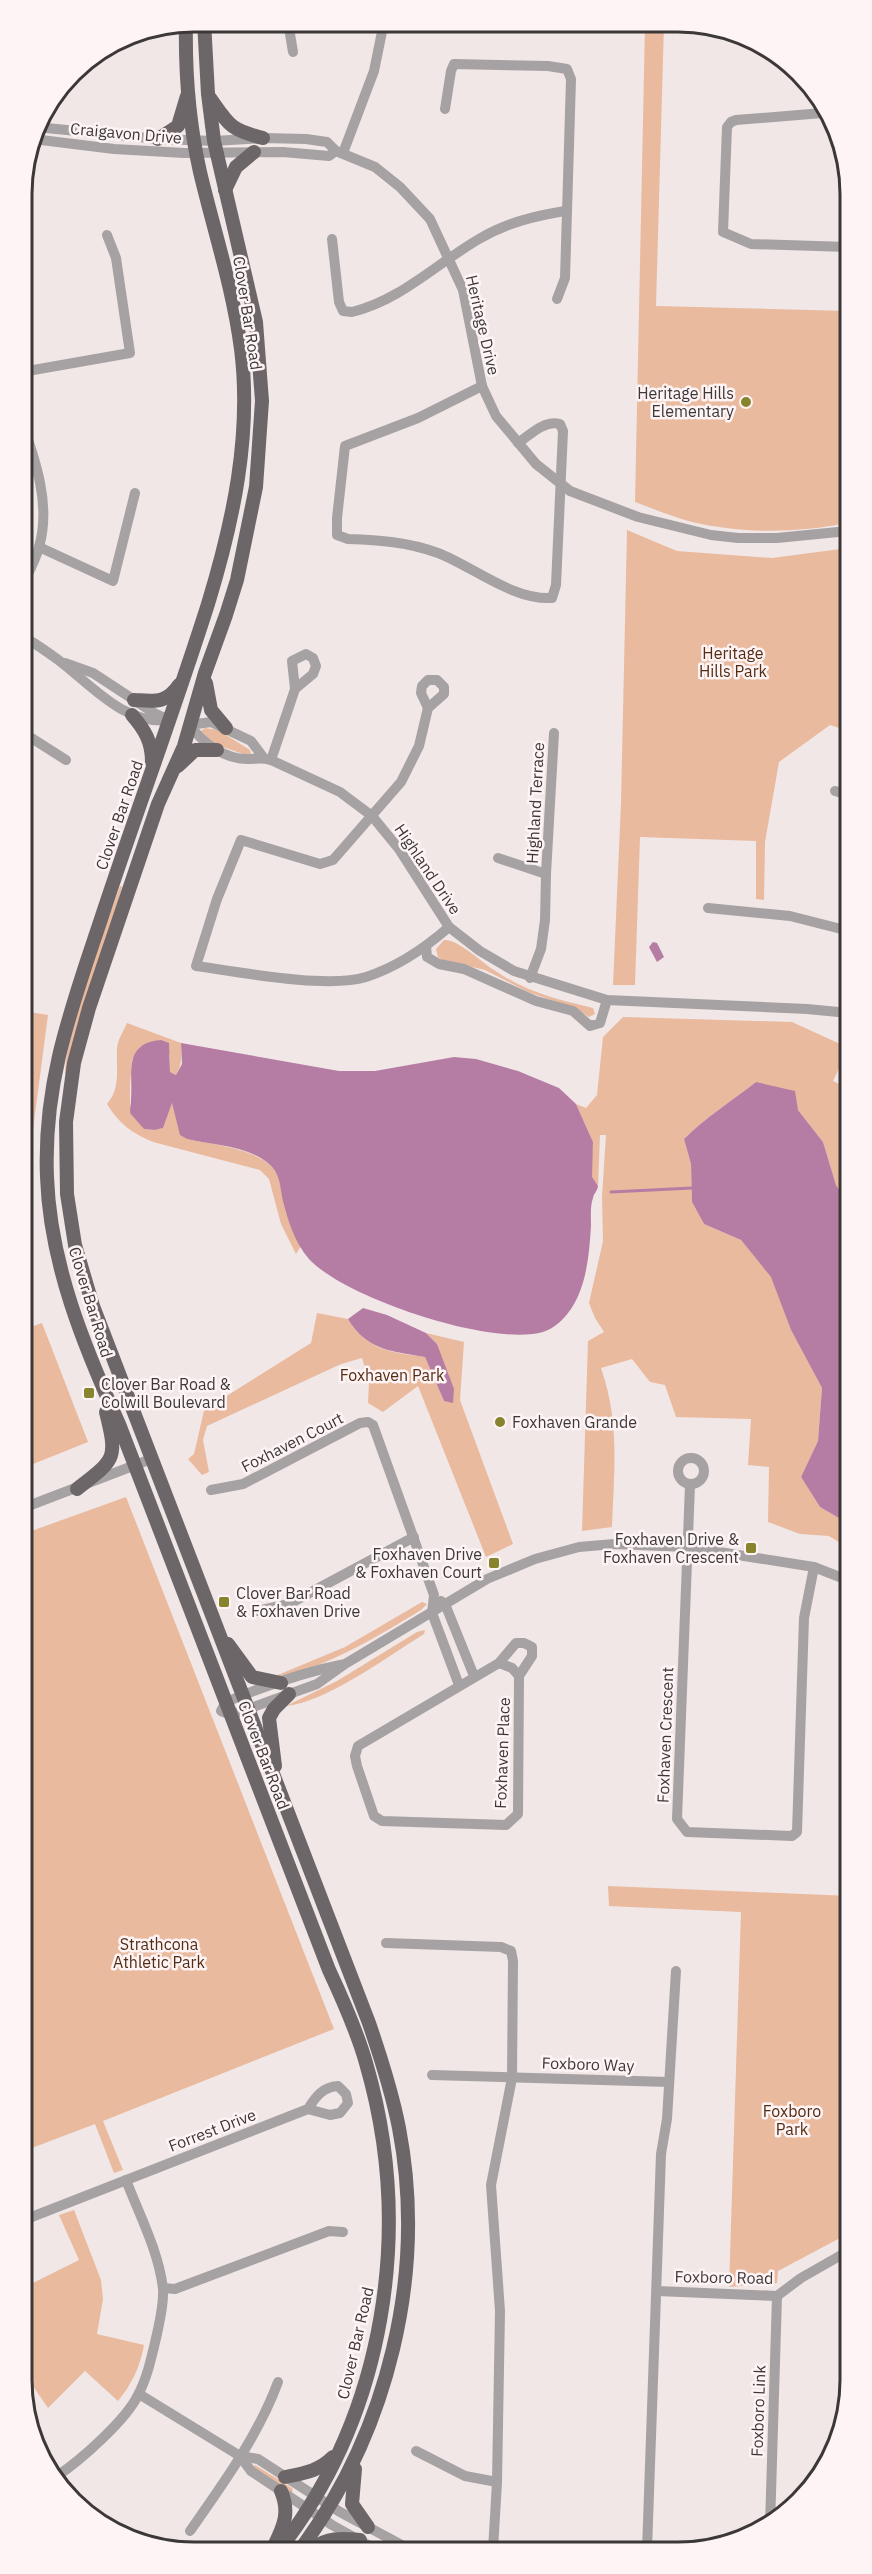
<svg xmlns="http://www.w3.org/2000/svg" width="872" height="2574" font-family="'IBM Plex Sans',sans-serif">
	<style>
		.green { fill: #e9ba9e }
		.water { fill: #b57da3 }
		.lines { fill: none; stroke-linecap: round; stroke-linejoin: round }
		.stream { stroke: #b57da3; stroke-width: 3 }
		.minor { stroke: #a6a2a3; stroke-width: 10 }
		.major { stroke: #6d6668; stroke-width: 14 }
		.poi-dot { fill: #88842d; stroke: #fef4f5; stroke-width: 2 }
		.labels { text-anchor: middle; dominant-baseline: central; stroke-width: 5; stroke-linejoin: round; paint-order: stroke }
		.street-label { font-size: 16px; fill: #3c3838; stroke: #fef4f5 }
		.poi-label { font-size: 16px; fill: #3c3838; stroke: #fef4f5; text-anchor: end }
		.park-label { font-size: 16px; fill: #532c12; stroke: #fef4f5 }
		.rim { fill: none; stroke: #3c3838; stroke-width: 3 }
	</style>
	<rect width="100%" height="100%" fill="#f1e7e7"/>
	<g class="green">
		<path d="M645 24H664L656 306 848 311V523C795 533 745 534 692 522 673 517 654 509 635 502Z"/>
		<polygon points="627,530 677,551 772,558 848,548 848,731 830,725 779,762 765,842 764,900 756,899 756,841 640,837 635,985 613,985 621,803"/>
		<polygon points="205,728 218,730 250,750 251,754 246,755 214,744 201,731"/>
		<path d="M120 886 122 887 121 891 68 1074H65C67 1019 101 940 120 886Z"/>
		<path d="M444 940C458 939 481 962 494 970 524 991 558 1000 593 1008L595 1014 589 1017 574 1008 528 992 485 970 442 960 438 957 436 949Z"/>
		<polygon points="23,1011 48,1015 33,1129 23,1128"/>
		<path d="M623 1017 792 1022 849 1048 833 1081 849 1089V1206L836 1185 823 1142 798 1110 756 1082C732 1101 706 1117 684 1139L691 1164 692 1202 704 1224 741 1240 772 1277 791 1330 822 1388 818 1441 801 1477 820 1507 849 1524 850 1549 829 1536 800 1534 768 1522 769 1467 748 1465 751 1419 676 1417 665 1385 650 1382 632 1359 601 1368C620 1422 614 1471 612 1527L582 1531 588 1341 604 1332 595 1318 589 1303 603 1241 602 1197 606 1135H600L598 1186 591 1177 593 1142 576 1104 586 1108 597 1095 603 1037Z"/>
		<path d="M127 1023 181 1043C181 1055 183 1062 176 1075L170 1072V1055L146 1044 139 1048 132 1061 130 1085V1105L144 1129 155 1130 163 1128 172 1102 181 1135 187 1139C214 1145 272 1149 280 1181 285 1204 288 1225 301 1246L296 1254 281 1224 269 1179 260 1170 153 1142C133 1134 118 1123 107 1104 121 1088 116 1069 117 1049 117 1041 124 1030 127 1023Z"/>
		<path d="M317 1313 348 1319C367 1351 392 1352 425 1357L444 1401 453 1402 437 1344 426 1333 464 1342 460 1400 513 1544 486 1557 418 1386 383 1412 368 1403 369 1381 362 1358 341 1364 207 1426 203 1440 209 1472 202 1475 188 1459 194 1454 206 1402 225 1397 311 1343Z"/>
		<polygon points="42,1323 88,1442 23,1468 23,1330"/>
		<polygon points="126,1497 334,2029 103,2121 123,2170 114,2173 95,2124 24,2151 23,1534"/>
		<path d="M422 1602 427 1604 421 1610C382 1634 318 1673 273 1677L345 1647Z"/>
		<path d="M425 1630 424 1634C388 1656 327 1702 286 1706L337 1681 417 1632Z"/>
		<polygon points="608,1886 850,1896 850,2121 845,2208 850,2209 850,2238 840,2238 778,2271 777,2283 729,2287 741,1912 609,1906"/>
		<path d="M74 2210 101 2280 103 2299 97 2334 144 2345C140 2367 132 2384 118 2401L85 2371 48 2408 24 2373V2290L33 2283 79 2260 59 2215Z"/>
		<polygon points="255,2465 292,2488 293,2491 291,2493 253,2467"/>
	</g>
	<g class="water">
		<polygon points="653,942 657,943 664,957 657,962 649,947"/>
		<path d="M161 1040 169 1043 170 1072 176 1075 182 1064 181 1043 339 1071H375L454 1057 476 1059 518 1071 559 1088 576 1104 593 1142 592 1177 598 1186C597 1192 594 1193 593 1198 590 1206 591 1218 591 1226 589 1258 586 1296 562 1320 558 1324 550 1330 543 1332 492 1347 345 1298 309 1259 295 1243 288 1221 283 1201 280 1188 281 1174 269 1164 249 1146 213 1145 187 1139L180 1135 172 1103 163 1128 155 1130 144 1129 130 1113C130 1108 131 1104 131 1099 133 1073 123 1043 161 1040Z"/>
		<path d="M756 1082 795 1091 798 1110 823 1142 836 1185 849 1206V1524L820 1507 801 1477 818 1441 822 1388 791 1330 771 1277 741 1240 704 1224 692 1202 691 1164 684 1139C706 1117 732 1101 756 1082Z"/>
		<path d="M363 1308 387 1315 426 1333 437 1344 454 1389 453 1403 444 1401 425 1357C392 1351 367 1351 348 1319Z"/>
	</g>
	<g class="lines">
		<g class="stream">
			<polyline points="23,1067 31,1070"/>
			<polyline points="611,1192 692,1188"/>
		</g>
		<g class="minor">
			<polyline points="288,22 293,52"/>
			<polyline points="90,57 92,56"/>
			<polyline points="445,109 451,71 454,64 548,66 567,69 571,79 565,278 557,299"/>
			<polyline points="823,113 736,120 731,122 727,127 723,232 751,244 848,247"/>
			<polyline points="36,127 158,139 214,141 263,138 306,139 327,142 336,151 375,167 400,187 430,219 463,290 482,386 496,416 536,464 570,491 638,517 711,535 738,538 777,538 848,531"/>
			<polyline points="33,139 114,149 184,153 283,152 329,156 336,151"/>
			<polyline points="343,153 374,71 384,22"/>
			<path d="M332 239 339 302 343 311 352 312C401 300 436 264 479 239 506 223 534 216 565 211"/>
			<polyline points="22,372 130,353 116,258 107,235"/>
			<path d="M482 386 418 418 345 446 337 518V535L348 539C379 540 408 542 438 553 474 567 512 600 552 598L556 585 563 431 560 424C544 420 531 434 518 443"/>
			<path d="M22 423C36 461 51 506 39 547 36 560 28 574 22 586"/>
			<polyline points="39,547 113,581 135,493"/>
			<path d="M22 635C35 644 48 652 61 662 93 687 125 725 169 720"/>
			<polygon points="306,654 313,658 316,666 313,674 295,689 292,661"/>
			<polyline points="65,663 93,673 154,713 169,720"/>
			<polygon points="428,680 437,680 444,687 444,694 428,708 421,693 422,686"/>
			<path d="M428 708 419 746 401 782 333 860 320 864 241 840 217 899 196 966C239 972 327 989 366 977 397 967 425 948 449 927"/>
			<polyline points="22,732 66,760"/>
			<path d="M263 757 251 741 211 722 190 725C202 743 225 759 247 759 256 759 262 757 271 760L340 792 372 816 399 849 449 927 480 951 514 971 607 1000 807 1009 849 1013"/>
			<polyline points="271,760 295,689"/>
			<polyline points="835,791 848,795"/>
			<polyline points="498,858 546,874"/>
			<polyline points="708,908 790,916 849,931"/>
			<polyline points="426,946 427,957 439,964 464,969 536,1001 573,1011 590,1026 600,1023 607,1000"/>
			<polyline points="530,978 541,949 545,920 546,874 554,733"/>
			<circle cx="691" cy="1471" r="13"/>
			<polyline points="690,1485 677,1819 687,1832 792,1836 797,1832 804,1618 814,1567"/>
			<polyline points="211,1490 243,1484 360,1423 368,1422 373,1425 434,1595 432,1613 459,1685"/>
			<polyline points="23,1508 151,1459"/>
			<polyline points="441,1601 445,1604 474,1676"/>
			<polyline points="257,1611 289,1604 414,1537"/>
			<polyline points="499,1663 358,1746 355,1756 357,1766 374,1816 382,1821 506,1825 518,1814 519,1676 532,1656 532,1647 524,1643 516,1643 499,1663 512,1668 519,1676"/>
			<path d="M345 1664C304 1672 264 1686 226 1702L221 1711 231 1715 317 1684 345 1664 487 1579 535 1559 579 1547 614 1544 687 1547 814 1567 850 1581"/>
			<polyline points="386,1943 501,1947 511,1951 513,1961 512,2078 491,2185 500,2311 497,2482 493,2550"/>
			<polyline points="432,2075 669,2082"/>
			<path d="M24 2220 308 2109 330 2115 340 2113 348 2103 346 2094 338 2086C323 2087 316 2096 308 2109"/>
			<polyline points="163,2288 175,2289 329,2231 343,2232"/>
			<polyline points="657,2291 777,2296 801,2278 850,2250"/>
			<polyline points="139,2394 240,2456 258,2459 340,2512 411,2550"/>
			<polyline points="416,2451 465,2476 497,2482"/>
			<polyline points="240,2456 251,2471 332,2525 377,2550"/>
			<path d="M57 2476C81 2460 126 2420 138 2395 148 2376 152 2355 157 2334 160 2319 164 2304 163 2289 159 2252 139 2214 126 2180"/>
			<polyline points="770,2526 777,2296"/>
			<path d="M190 2531C223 2484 258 2436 278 2382"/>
			<polyline points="647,2550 661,2154 667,2119 676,1971"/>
		</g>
		<g class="major">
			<path d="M204 21 208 94 214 141 256 322 262 401 256 487 237 580 226 615 205 673 184 746 158 804 89 1008 74 1063 66 1122 67 1194 75 1245 93 1306 369 2023C381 2058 392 2092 399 2128 427 2274 388 2431 300 2550"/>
			<path d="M186 22C185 72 189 123 200 172 214 231 233 288 241 349 252 435 233 522 208 604 175 708 137 810 103 913 73 1004 43 1080 47 1177 50 1264 84 1346 119 1424L329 1970C343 2000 357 2031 366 2063 414 2228 386 2413 279 2550"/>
			<path d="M210 98C229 125 230 130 263 138"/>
			<polyline points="158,139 178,126 187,96"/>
			<polyline points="225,190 236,167 254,152"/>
			<polyline points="206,683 211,710 226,728"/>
			<path d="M134 700C155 701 166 704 179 685"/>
			<path d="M132 715C145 730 152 742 152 762"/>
			<polyline points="178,766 195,750 217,750"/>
			<path d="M77 1489C115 1459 118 1460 106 1412"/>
			<polyline points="228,1644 252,1677 281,1683"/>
			<polyline points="275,1766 269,1718 274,1709 289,1694"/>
			<polyline points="355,2469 352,2504 368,2527"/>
			<path d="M285 2477C305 2473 319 2471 333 2457"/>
			<path d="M274 2546C284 2526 290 2512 281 2491"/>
			<path d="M311 2550C326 2537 342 2538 360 2540"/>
		</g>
	</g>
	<g class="poi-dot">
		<circle cx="746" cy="402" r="6"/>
		<rect x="83" y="1387" width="12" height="12" rx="3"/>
		<circle cx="500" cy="1422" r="6"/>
		<rect x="745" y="1542" width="12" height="12" rx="3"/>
		<rect x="488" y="1557" width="12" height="12" rx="3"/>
		<rect x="218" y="1596" width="12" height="12" rx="3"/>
	</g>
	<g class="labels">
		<g class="street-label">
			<text transform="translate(126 133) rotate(5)">Craigavon Drive</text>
			<text transform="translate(248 313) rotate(81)">Clover Bar Road</text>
			<text transform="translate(483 325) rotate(77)">Heritage Drive</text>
			<text transform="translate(535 803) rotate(-87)">Highland Terrace</text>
			<text transform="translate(119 815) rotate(-71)">Clover Bar Road</text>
			<text transform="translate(428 869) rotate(56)">Highland Drive</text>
			<text transform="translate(91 1302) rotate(73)">Clover Bar Road</text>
			<text transform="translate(292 1442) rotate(-27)">Foxhaven Court</text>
			<text transform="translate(665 1735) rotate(-88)">Foxhaven Crescent</text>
			<text transform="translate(502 1753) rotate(-88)">Foxhaven Place</text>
			<text transform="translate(264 1755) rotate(69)">Clover Bar Road</text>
			<text transform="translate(588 2064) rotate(2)">Foxboro Way</text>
			<text transform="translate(212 2130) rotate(-21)">Forrest Drive</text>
			<text transform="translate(724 2277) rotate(1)">Foxboro Road</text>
			<text transform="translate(355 2343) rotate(-77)">Clover Bar Road</text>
			<text transform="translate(758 2411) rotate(-88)">Foxboro Link</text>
		</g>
		<g class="poi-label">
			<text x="734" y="393">Heritage Hills<tspan x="734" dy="18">Elementary</tspan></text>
			<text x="101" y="1384" text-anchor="start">Clover Bar Road &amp;<tspan x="101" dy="18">Colwill Boulevard</tspan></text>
			<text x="512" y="1422" text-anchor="start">Foxhaven Grande</text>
			<text x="739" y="1539">Foxhaven Drive &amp;<tspan x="739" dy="18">Foxhaven Crescent</tspan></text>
			<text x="482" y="1554">Foxhaven Drive<tspan x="482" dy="18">&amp; Foxhaven Court</tspan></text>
			<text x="236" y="1593" text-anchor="start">Clover Bar Road<tspan x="236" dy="18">&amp; Foxhaven Drive</tspan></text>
		</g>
		<g class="park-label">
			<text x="733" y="653">Heritage<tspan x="733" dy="18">Hills Park</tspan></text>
			<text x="392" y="1375">Foxhaven Park</text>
			<text x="159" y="1944">Strathcona<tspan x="159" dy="18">Athletic Park</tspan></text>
			<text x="792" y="2111">Foxboro<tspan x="792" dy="18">Park</tspan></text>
		</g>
	</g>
	<path d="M0 0H872V2574H0ZM194 32H678A162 162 0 0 1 840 194V2380A162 162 0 0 1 678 2542H194A162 162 0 0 1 32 2380V194A162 162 0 0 1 194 32Z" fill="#fef4f5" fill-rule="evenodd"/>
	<path class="rim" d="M194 32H678A162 162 0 0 1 840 194V2380A162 162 0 0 1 678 2542H194A162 162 0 0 1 32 2380V194A162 162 0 0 1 194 32Z"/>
</svg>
